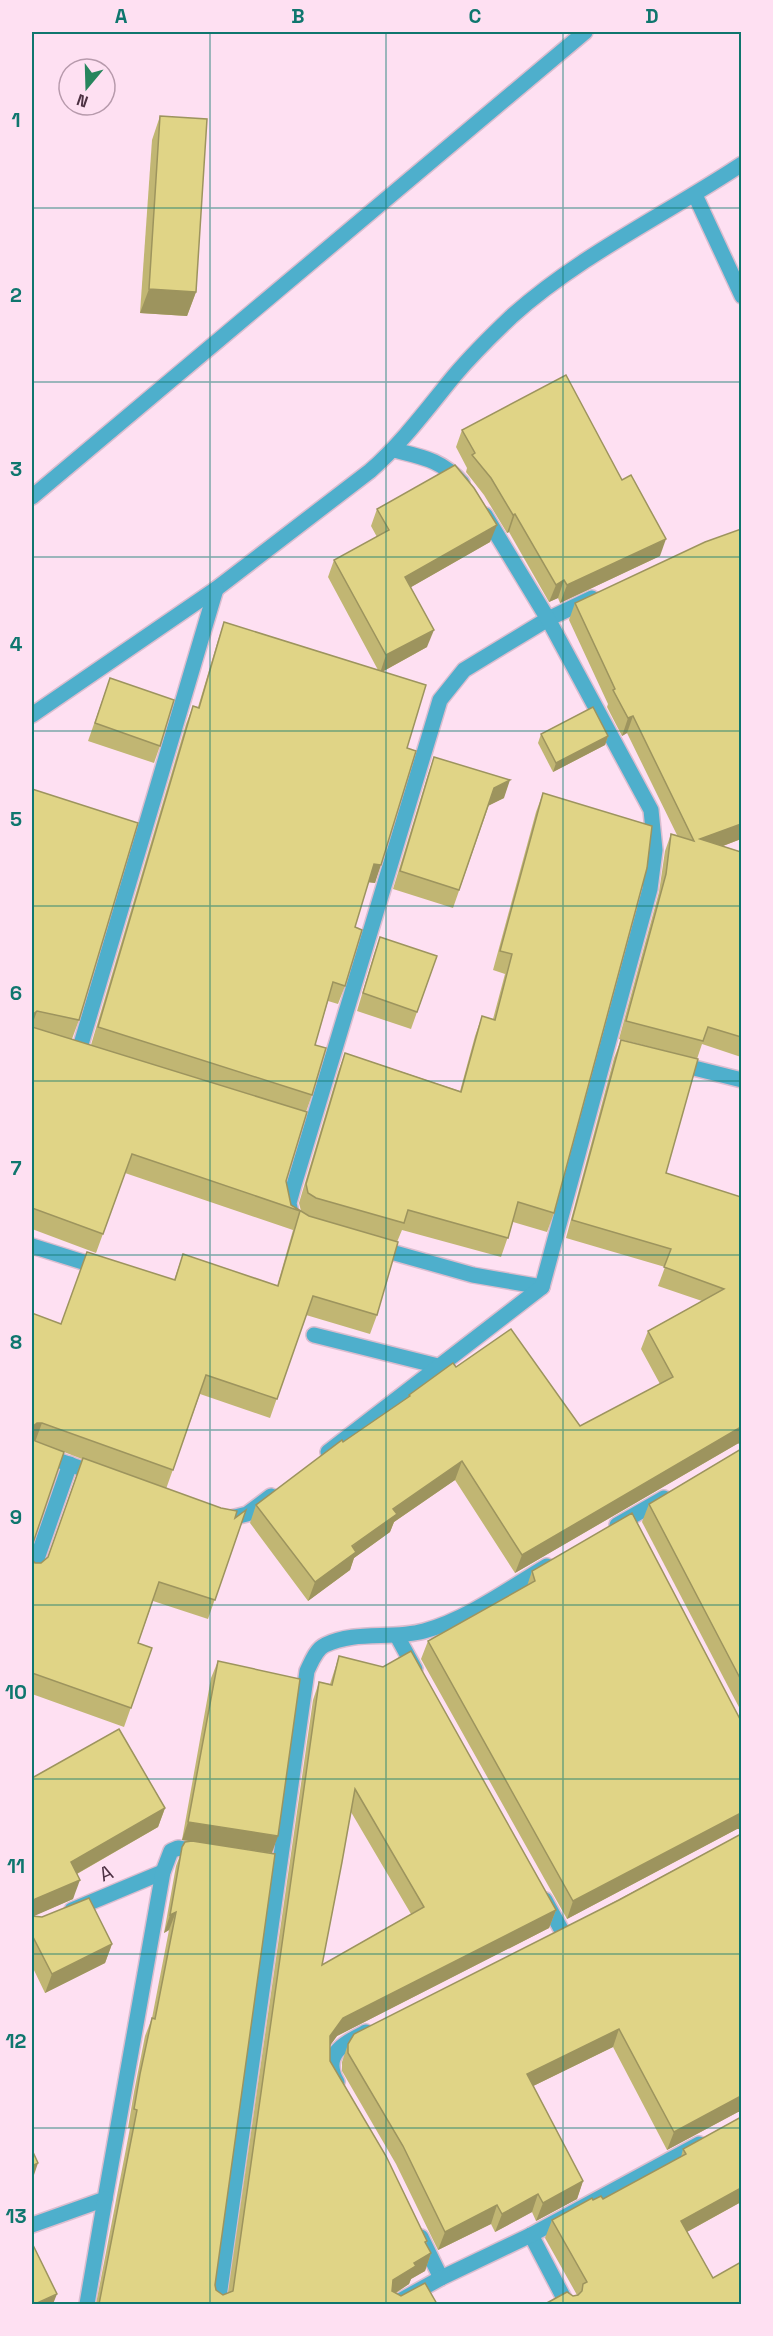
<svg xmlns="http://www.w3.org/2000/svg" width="773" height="2336" font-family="'Space Grotesk',sans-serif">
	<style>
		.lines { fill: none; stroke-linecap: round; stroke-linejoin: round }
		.minor-casing { stroke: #dbbdcf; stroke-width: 18 }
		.minor { stroke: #4eafcc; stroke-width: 15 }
		.wall { fill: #c1b673; fill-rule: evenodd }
		.shaded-wall { fill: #9d945e }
		.building { fill: #e0d486; stroke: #9d945e; stroke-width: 1.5; fill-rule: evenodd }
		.grid { fill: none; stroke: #0f766e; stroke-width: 1.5; stroke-opacity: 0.55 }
		.labels { text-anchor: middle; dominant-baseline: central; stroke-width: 4.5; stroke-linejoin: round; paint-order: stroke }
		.street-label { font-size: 20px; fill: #4d3143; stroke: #fee0f2 }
		.neatline { fill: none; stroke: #0f766e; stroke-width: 2 }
		.grid-label { font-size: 20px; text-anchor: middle; font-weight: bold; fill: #0f766e }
	</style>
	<rect width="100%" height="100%" fill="#fee0f2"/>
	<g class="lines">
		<defs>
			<g id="minor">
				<polyline points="695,195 742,296"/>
				<path d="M394 450C422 457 442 460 462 483"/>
				<polyline points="32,497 585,32"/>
				<path d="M32 715 216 589 370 471C402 443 427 409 454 376 471 356 492 335 511 317 580 255 665 215 742 164"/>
				<polyline points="79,1051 216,589"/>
				<polyline points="678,1064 742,1080"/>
				<polyline points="292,1218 289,1203 294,1185 440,700 464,670 548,619 592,598"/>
				<polyline points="32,1246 102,1268"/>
				<polyline points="377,1248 473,1275 542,1287"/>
				<polyline points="314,1335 438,1366"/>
				<polyline points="32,1451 97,1474"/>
				<polyline points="328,1452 542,1287 650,889 655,850 651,810 548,619 485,515"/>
				<polyline points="227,1519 247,1514 271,1496"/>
				<polyline points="617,1525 664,1498"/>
				<polyline points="32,1573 70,1464"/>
				<polyline points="397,1636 415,1669"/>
				<polyline points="545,1900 562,1931"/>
				<polyline points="72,1910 163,1872"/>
				<path d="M337 2082C321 2054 345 2043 366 2032"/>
				<polyline points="32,2225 105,2199 163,1872 171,1851 178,1848 202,1852"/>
				<polyline points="531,2235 567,2304"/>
				<polyline points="421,2237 441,2278"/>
				<polyline points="87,2304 105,2199"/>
				<path d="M218 2304 307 1671C311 1663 316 1649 325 1645 356 1630 391 1640 424 1631 466 1620 510 1588 547 1566"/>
				<polyline points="394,2304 441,2278 531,2235 699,2144"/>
			</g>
		</defs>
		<use href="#minor" class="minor-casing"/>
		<use href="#minor" class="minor"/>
	</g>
	<g class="wall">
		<polygon points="160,116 196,292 187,316 140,313 152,140"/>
		<polygon points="462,430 660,556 560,603 558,598 549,602 509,532 507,533 484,495 466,472 467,468 456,447"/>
		<polygon points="377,509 490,542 411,587 427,647 382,672 407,748 375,883 368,882 355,927 345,986 338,1004 328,1001 315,1045 312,1095 306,1112 286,1181 291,1205 301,1211 299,1203 338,1072 345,1053 460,1091 475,1036 482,1016 493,1019 505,974 493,970 536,812 543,793 554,1213 547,1232 513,1222 501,1257 402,1230 397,1242 377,1315 370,1334 306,1315 270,1418 200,1394 166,1489 235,1518 246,1510 208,1619 153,1601 138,1643 152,1648 124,1727 32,1694 32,1559 35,1563 41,1563 48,1558 82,1459 64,1452 32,1546 32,1313 61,1324 174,1280 183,1254 277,1286 293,1230 125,1173 96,1253 32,1229 32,789 79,1020 72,1039 186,1075 91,1045 186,724 193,706 198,707 218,640 224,622 378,670 328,577 334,560 377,537 371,526"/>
		<polygon points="575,603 741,839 723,846 741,852 741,1057 702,1044 697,1059 619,1039 659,892 665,851 671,834 677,835 627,733 622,736 607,707 608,704 569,620"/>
		<polygon points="110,678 160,746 154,763 88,741"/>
		<polygon points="541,734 608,736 605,745 553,772 538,743"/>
		<polygon points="434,757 504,798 489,805 453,908 393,889 428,774"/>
		<polygon points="380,937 437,956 411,1029 357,1011 374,954"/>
		<polygon points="621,1040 666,1173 741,1197 737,1444 515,1573 455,1480 394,1522 390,1532 354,1558 350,1570 308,1601 250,1523 256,1505 343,1442 408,1398 409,1395 456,1367 580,1426 660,1384 641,1349 648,1331 702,1301 658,1286 665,1267 566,1238 614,1058"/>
		<polygon points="741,1449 741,1711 642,1522 649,1504"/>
		<polygon points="532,1571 740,1719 737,1829 567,1919 421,1659 428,1641 527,1586"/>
		<path d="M339 1656 556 1910 549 1928 337 2036 330 2045V2061L427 2241 426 2244 431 2253 425 2271 411 2279 409 2284 396 2293 401 2296 437 2304H96L130 2128H128L134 2092 145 2036 152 2018 169 1930 164 1933 176 1866 185 1842 191 1841 182 1840 211 1678 218 1661 272 1853 216 1845 215 2285 216 2290 223 2295 228 2293 313 1700 319 1682 330 1684ZM351 1812 411 1914 322 1965Z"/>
		<polygon points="32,1778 165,1808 158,1827 77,1874 73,1899 33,1916 112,1944 105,1963 45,1993 32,1966"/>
		<polygon points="741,1834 741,2112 738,2112 667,2150 613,2047 533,2086 583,2181 577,2199 536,2221 532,2212 495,2232 491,2224 438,2250 396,2164 342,2071 342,2062 348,2044"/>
		<polygon points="741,2117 741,2202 687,2232 713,2278 741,2304 573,2296 577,2295 545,2238 552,2220 593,2200 603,2199 681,2157 683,2149"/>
	</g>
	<g class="shaded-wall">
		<polygon points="149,289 196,292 187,316 140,313"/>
		<polygon points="515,514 509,532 507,533 513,515"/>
		<polygon points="497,525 490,542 399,594 405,577"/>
		<polygon points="666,539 660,556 560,603 567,585"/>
		<polygon points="564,580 558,598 549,602 556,585"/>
		<polygon points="434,630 427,647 380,673 386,655"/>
		<polygon points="633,716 627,733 622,736 628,718"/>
		<polygon points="608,736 605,745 553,772 556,763"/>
		<polygon points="510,780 504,798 488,806 494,788"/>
		<polygon points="741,824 741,839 694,857 700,839"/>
		<polygon points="374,864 381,865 375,883 367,882"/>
		<polygon points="37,1011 32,1025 32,1015"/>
		<polygon points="37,1423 42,1423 35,1442 32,1442 32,1427"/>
		<polygon points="741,1427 741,1443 737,1444 515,1573 522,1555"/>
		<polygon points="462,1461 455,1480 394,1522 390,1532 354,1558 350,1570 308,1601 315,1582 393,1509"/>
		<polygon points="165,1808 158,1827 64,1881 71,1862"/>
		<polygon points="741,1813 741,1829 737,1829 567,1919 573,1901"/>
		<polygon points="188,1822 278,1836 272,1853 182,1840"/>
		<polygon points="80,1880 73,1899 32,1917 32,1904 35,1899"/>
		<polygon points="556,1910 549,1928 337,2036 324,2054 330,2036 343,2018"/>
		<polygon points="176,1912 169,1930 164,1933 170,1915"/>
		<polygon points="112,1944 105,1963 45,1993 52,1974"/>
		<polygon points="619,2029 613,2047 521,2092 527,2074"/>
		<polygon points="741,2096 741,2112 738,2112 667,2150 674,2132"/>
		<polygon points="38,2163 32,2181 32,2166"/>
		<polygon points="583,2181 577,2199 536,2221 543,2203"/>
		<polygon points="741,2188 741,2202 674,2239 681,2221"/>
		<polygon points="538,2194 532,2212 495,2232 502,2214"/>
		<polygon points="497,2205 491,2224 438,2250 445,2232"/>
		<polygon points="431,2253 425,2271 411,2279 409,2284 386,2299 393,2280 414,2263"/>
		<polygon points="57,2294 53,2304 35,2304"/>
	</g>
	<g class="building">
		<polygon points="160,116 207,119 196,292 149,289"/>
		<polygon points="566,375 622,480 631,475 666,539 567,585 564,580 556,585 515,514 513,515 491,478 472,455 475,453 462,430"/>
		<polygon points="455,465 474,488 497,525 405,577 434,630 386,655 334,560 389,530 377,509"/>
		<polygon points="741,529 741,824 700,839 741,852 741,1037 708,1027 703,1041 626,1021 666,874 671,834 694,841 633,716 628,718 613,690 615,689 575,603 705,542"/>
		<polygon points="224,622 426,685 407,748 416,751 381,865 374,864 355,927 362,930 345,986 333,982 315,1045 326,1048 312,1095 98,1027 193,706 199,708"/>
		<polygon points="110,678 174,700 160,746 95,723"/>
		<polygon points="593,707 608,736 556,763 541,734"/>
		<polygon points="434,757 510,780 494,788 459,890 400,871"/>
		<polygon points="32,789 138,823 79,1020 37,1011 32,1015"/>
		<polygon points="543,793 652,826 647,868 554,1213 518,1202 508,1238 408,1210 404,1223 316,1198 308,1193 306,1184 345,1053 461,1092 482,1016 495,1020 512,954 500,951"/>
		<polygon points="380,937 437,956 417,1012 363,993"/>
		<polygon points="32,1026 32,1027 307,1112 286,1181 291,1205 309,1216 398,1242 377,1315 313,1296 277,1399 206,1375 173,1470 42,1423 37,1423 32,1427 32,1313 61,1324 87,1252 175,1280 183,1254 278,1286 300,1211 132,1154 103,1234 32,1208"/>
		<polygon points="621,1040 698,1059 666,1173 741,1197 741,1427 522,1555 462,1461 393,1509 397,1514 352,1546 356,1552 315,1582 256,1505 342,1440 343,1442 410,1396 409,1395 453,1363 456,1367 511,1329 580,1426 673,1377 648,1331 724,1289 664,1267 671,1249 572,1220"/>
		<polygon points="32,1437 35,1441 64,1452 32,1546"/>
		<polygon points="741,1449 741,1680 649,1504"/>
		<polygon points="83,1458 221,1508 237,1511 235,1518 246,1510 215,1600 159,1582 138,1643 152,1648 131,1708 32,1673 32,1559 35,1563 41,1563 48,1557"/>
		<polygon points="632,1513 740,1719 741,1720 741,1813 573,1901 428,1641 535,1581 532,1571"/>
		<path d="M411 1651 556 1910 343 2018 330 2036V2061L386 2156 427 2241 425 2242 431 2253 414 2263 416 2266 393 2280 392 2291 401 2296 425 2283 437 2304H99L137 2110 134 2109 140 2074 152 2018 155 2019 176 1912 170 1915 182 1847 185 1842 192 1841 275 1854 215 2285 216 2290 223 2295 233 2291 319 1682 332 1685 339 1656 383 1667ZM355 1789 424 1907 322 1965 342 1862Z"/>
		<polygon points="218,1661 300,1679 278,1836 188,1822"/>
		<polygon points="119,1729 165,1808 71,1862 80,1880 35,1899 32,1904 32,1778"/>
		<polygon points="741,1834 741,2096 674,2132 619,2029 527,2074 583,2181 543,2203 538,2194 502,2214 497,2205 445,2232 403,2146 348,2053 348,2044 354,2034 619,1900"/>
		<polygon points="89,1898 112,1944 52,1974 32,1935 32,1913 32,1916 42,1917"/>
		<polygon points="741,2117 741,2188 681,2221 713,2278 741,2262 741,2304 545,2304 567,2292 573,2296 578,2295 582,2291 583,2284 587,2282 552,2220 592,2198 593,2200 601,2196 603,2199 686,2154 683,2149"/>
		<polygon points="32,2150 38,2163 32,2166"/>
		<polygon points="32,2243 57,2294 35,2304 32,2304"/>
	</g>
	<path class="grid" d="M210 32V2304M386 32V2304M563 32V2304M32 208H742M32 382H742M32 557H742M32 731H742M32 906H742M32 1081H742M32 1255H742M32 1430H742M32 1605H742M32 1779H742M32 1954H742M32 2128H742"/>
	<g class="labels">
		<g class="street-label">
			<text transform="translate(106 1873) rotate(-23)">A</text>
		</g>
	</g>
	<rect width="773" height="2336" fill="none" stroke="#fee0f2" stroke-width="66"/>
	<g transform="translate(87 87) rotate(199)"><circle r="28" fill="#fee0f2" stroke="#b79aac" stroke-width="1.5"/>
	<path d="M0-4.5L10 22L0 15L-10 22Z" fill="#27855d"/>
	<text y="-9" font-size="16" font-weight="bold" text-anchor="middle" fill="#4d3143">N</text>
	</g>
	<rect x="33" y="33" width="707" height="2270" class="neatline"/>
	<g class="grid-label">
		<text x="121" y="23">A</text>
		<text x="298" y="23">B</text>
		<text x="475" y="23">C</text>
		<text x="652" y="23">D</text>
		<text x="16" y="127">1</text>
		<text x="16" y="302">2</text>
		<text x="16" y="476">3</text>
		<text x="16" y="651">4</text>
		<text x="16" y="826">5</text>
		<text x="16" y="1000">6</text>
		<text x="16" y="1175">7</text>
		<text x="16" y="1349">8</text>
		<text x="16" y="1524">9</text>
		<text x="16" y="1699">10</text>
		<text x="16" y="1873">11</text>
		<text x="16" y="2048">12</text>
		<text x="16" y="2223">13</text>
	</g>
</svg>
